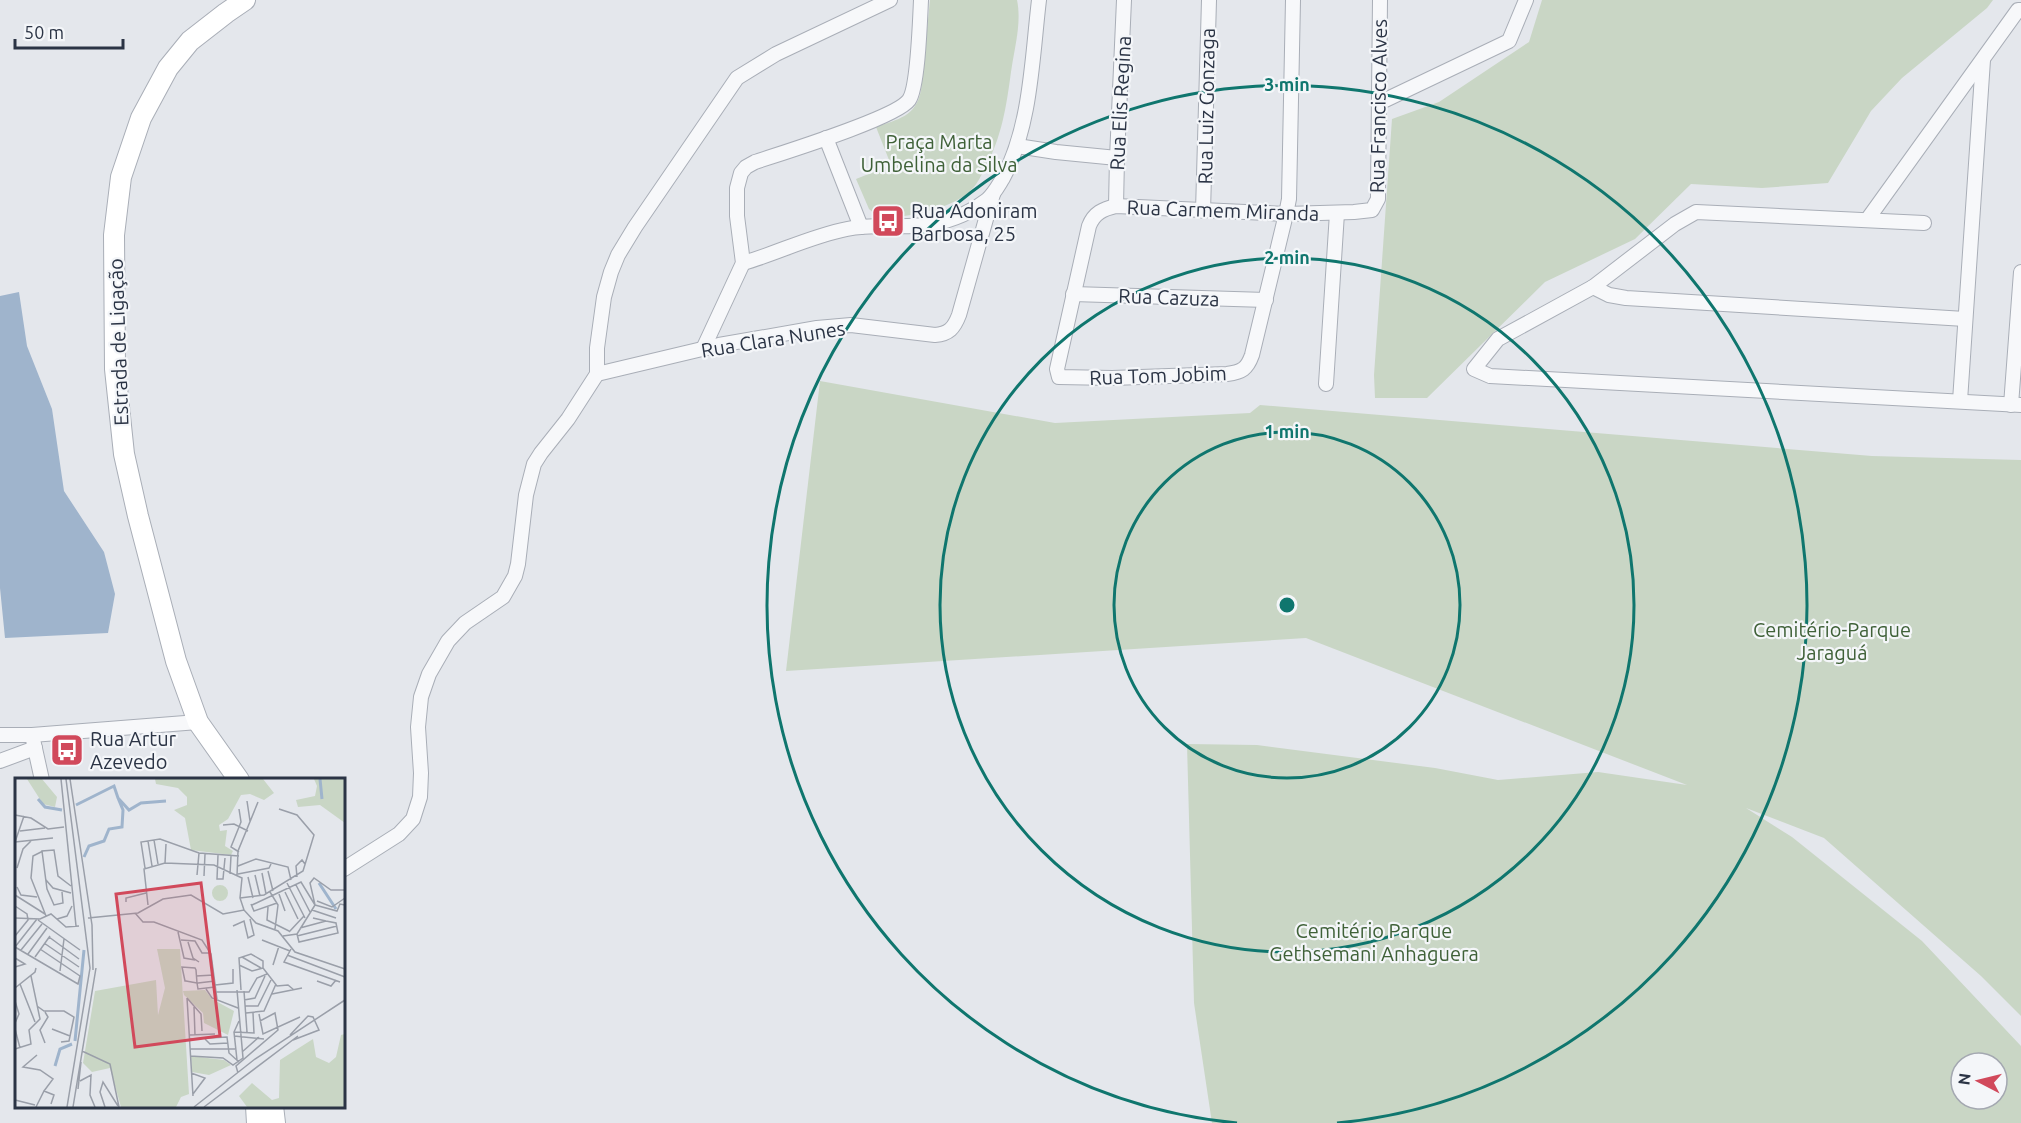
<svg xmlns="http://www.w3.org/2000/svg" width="2021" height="1123" font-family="Ubuntu,sans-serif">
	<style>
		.green { fill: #c9d6c5; fill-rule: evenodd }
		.water { fill: #9fb4cc }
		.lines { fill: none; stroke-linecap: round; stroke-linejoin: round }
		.minor-casing { stroke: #a9aeb7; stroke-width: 16 }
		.secondary-casing { stroke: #a9aeb7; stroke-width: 22 }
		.minor { stroke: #f7f8fa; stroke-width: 14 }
		.secondary { stroke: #fff; stroke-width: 20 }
		.ring { fill: none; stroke: #0f766e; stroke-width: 3 }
		.labels { text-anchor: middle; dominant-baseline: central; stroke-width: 4.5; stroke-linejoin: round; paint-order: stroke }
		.street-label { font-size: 20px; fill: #2b3445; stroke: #f4f6f9 }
		.park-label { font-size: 20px; fill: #3f6138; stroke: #f4f6f9 }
		.poi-label { font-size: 20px; fill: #2b3445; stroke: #f4f6f9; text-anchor: start }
		.inset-river { fill: none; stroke: #9fb4cc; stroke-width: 3 }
		.inset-road { fill: none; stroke: #9a9fa9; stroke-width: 1.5 }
		.view { fill: #d1495b; fill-opacity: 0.15; stroke: #d1495b; stroke-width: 3 }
		.inset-edge { fill: none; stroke: #2b3445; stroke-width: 3 }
		.centre { fill: #0f766e; stroke: #f4f6f9; stroke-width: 3 }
		.ring-label { font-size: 18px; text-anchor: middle; font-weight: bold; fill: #0f766e; stroke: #f4f6f9; stroke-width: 4.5; stroke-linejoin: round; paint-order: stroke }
	</style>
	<rect width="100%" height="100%" fill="#e4e7ec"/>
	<g class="green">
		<path d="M930 0H1017C1022 23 1014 50 1011 72 1006 109 1002 135 985 169 981 175 978 183 973 188 955 209 906 218 879 218L869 209 856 179 891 165 876 127C898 119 916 117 921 90Z"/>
		<polygon points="1542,0 1993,0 1987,8 1902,78 1871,111 1828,183 1762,188 1691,184 1635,239 1545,282 1427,398 1375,398 1374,375 1392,119 1439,102 1529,42"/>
		<path d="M820 381 1055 423 1250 413 1260 405 1872 456 2021 460V1016L1981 976 1824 838 1746 808 1792 837 1922 941 2021 1046V1123H1212L1194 1003 1187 744 1257 745 1435 768 1498 780 1598 772 1687 785 1306 638 786 671ZM1961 1063H1997V1099H1961Z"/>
	</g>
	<polygon class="water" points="19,292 27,346 52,409 64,491 104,552 115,594 108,633 5,638 0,588 0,296"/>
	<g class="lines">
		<defs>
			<g id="minor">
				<path d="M1293 0 1289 199 1286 214 1252 355C1247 369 1242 372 1227 374L1112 378 1059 377 1057 369 1089 226C1094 213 1103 209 1116 206L1286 214 1354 212 1372 210 1378 199V193L1380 0"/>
				<polyline points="1379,103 1509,41 1526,0"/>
				<polyline points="826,138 861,227"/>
				<polyline points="1017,146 1056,152 1117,158"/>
				<polyline points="1116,206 1117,158 1124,0"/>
				<polyline points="1203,211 1209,0"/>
				<polyline points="1867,220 2018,10 2021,10"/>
				<polyline points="1924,223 1696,212 1675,224 1593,287 1498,339 1474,369 1490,376 2021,405"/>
				<path d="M743 263C778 253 811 236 847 229 875 223 905 229 933 224 952 220 972 212 987 200 994 194 998 186 1003 178 1031 126 1032 58 1039 0"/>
				<polyline points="1593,287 1609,295 1626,298 1965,319"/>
				<polyline points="1073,294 1266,300"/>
				<path d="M703 349 743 263 737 216V188L741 173 746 167 755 162C782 153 896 118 909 100 918 87 920 20 921 0"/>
				<path d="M597 374 719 345 817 328 851 325 935 335C949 334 954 328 959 315L993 194"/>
				<polyline points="1326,384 1337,213"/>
				<polyline points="1960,401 1983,60"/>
				<polyline points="2011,405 2021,272"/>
				<polyline points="0,735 32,735 198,722"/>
				<polyline points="32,735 42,780"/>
				<polyline points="0,761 35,748"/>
				<polyline points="344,869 399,834 413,819 420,797 421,773 418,727 421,697 429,674 448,641 465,623 503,597 515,576 518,564 526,495 534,464 541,453 568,419 597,374 597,348 604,297 611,272 618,255 635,227 737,78 776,54 890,0"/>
			</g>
			<g id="secondary">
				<polyline points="239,780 198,722 176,661 138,516 124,454 115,369 114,235 121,177 141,118 168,68 190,41 226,13 245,0"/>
				<polyline points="256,1106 257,1123"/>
				<polyline points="273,1106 275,1123"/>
			</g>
		</defs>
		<use href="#minor" class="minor-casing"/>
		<use href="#secondary" class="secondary-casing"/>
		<use href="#minor" class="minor"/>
		<use href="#secondary" class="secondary"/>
	</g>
	<g class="ring">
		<circle cx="1287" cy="605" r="173"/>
		<circle cx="1287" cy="605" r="347"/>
		<path d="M1237 1123A520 520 0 1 1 1337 1123"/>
	</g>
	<defs>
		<symbol id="bus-square" viewBox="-11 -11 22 22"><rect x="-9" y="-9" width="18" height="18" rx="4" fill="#d1495b" stroke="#f4f6f9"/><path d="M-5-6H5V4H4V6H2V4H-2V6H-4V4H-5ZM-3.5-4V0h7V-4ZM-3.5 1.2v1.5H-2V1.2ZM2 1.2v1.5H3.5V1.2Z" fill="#fff"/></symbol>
	</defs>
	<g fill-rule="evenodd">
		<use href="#bus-square" x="869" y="202" width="38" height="38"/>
		<use href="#bus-square" x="48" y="731" width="38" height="38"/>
	</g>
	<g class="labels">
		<g class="street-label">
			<text transform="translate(1120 103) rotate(-87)">Rua Elis Regina</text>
			<text transform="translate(1206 106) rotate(-89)">Rua Luiz Gonzaga</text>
			<text transform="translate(1378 106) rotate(-89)">Rua Francisco Alves</text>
			<text transform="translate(1223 210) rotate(2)">Rua Carmem Miranda</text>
			<text transform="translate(1169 297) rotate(2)">Rua Cazuza</text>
			<text transform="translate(773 339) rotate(-9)">Rua Clara Nunes</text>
			<text transform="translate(118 342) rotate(-92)">Estrada de Ligação</text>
			<text transform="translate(1158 375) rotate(-2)">Rua Tom Jobim</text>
		</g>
		<g class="park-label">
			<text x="939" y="141">Praça Marta<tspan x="939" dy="23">Umbelina da Silva</tspan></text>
			<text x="1832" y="629">Cemitério-Parque<tspan x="1832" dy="23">Jaraguá</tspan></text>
			<text x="1374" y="930">Cemitério Parque<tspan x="1374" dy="23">Gethsemani Anhaguera</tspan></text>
		</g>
		<g class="poi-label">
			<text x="911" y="210">Rua Adoniram<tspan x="911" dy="23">Barbosa, 25</tspan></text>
			<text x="90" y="738">Rua Artur<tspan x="90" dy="23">Azevedo</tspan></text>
		</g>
	</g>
	<g transform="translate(15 778)">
		<rect width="330" height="330" fill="#e4e7ec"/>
		<path d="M12 1H27L42 19 40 29 28 26ZM140 1H248L259 15 249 22 235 16 226 17 213 41 204 47 205 53 212 52 210 68 218 73 216 77 176 72 170 40 159 32 172 27V19L163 10 141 6ZM299 1H330V45L305 27 283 29 281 22 300 18 302 8ZM197 115a8 8 0 1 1 16 0a8 8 0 1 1-16 0ZM142 171H165L174 316 166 319 161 329H106L95 290 77 294 68 285 80 213 141 202 143 237 150 210ZM190 212 197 221 219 233 213 257 189 245 188 235 169 217 168 213ZM330 256V329H232L224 318 237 305 257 322 264 320 265 282 298 261 301 279 314 285 321 279 326 257ZM176 278 209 282 216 287 194 297 177 294Z" fill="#c9d6c5"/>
		<path class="inset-river" d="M305 1 307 21M23 21 30 29 47 32M61 27 99 8 103 20 114 32 126 25 151 23M69 79 74 68 89 63 94 51 107 49 108 32 103 20M304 105 321 131M60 263 69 172M40 288 45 271 57 266"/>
		<path class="inset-road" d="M46 1 61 148M51 1 75 190 52 329M55 1 77 147 78 192M232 23 235 43M0 37 16 40 33 51 49 49M208 47 219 46 233 53M5 53 30 50M139 62 143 86M133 63 137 88M0 64 38 60M0 64 9 38M28 73 18 78 16 100 31 138M224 74 216 69 226 44 224 31M203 77 202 101H208L210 80M150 85 151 66M223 88 241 81 273 89 276 102M2 90 8 71 16 63M130 90 126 64 145 61 184 75 224 78M253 93 258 113M247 95 251 116M215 96 216 78M223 96 254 90 256 86M182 97 184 75M240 97 245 118M189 98 190 76M222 98 223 73 243 24M233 99 238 120M282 99 281 88 287 82 290 86M31 102 38 110 56 115M272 105 290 140M281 107 295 134M2 109 6 117 22 119M47 114 48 125 39 127 32 111 27 73 39 72 43 98 56 108M255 114 263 127 260 151M270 114 283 141M264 116 270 133M0 117 30 136M225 120 249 117 288 93 299 57 282 37 264 31M302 123 317 129 330 120M111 124V120L131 115M236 126 239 133 262 125M133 127 129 91 150 85 199 87 227 100 225 120 229 132M237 127 286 104 300 127M300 127 295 105 299 100 316 112H330M300 127 322 133 325 126 330 127M0 128 12 136 13 142 0 158M253 129 252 142 274 153M297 132 321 140M120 135 128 144H139L187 162 196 176 202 221M0 140 25 141 36 136 51 149 64 148M73 140 123 135 148 121 176 117 208 136 229 132 241 145 263 153 280 174 330 191M42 141 52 138 57 128M23 142 65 172M218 148 229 143 233 160 239 157 235 141M285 150 311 143 298 140M163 154 169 180 180 182M274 154 289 138M282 156 284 164 323 155 321 145 311 143M268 158 282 156 300 127M282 158 322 148M34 159 64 181M166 162 180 163 187 175H195M247 162 275 173M173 164 178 180 184 184M29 165 64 189M0 169 63 206 65 198 25 171M0 169 22 141M276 171 269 184 325 204M6 172 27 146M13 176 32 150M272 177 330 199M20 179 35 158M227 179 246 190M0 180 10 186 0 189M224 187 237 193 248 190M258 187 264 168M45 193 49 161M181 198 199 197M200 203 183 205H182L171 203H170L167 189 180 190 181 192 182 205 183 211 200 209M302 203 316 208 321 202M5 206 20 244M200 207 218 205V191M0 210 20 194 21 190M191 211 197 220 223 230M226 212 224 180 236 176 248 183V190L262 208 273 207 279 212M229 213 232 254M201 214H234L242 200 252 196M257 216 287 210M172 220 178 318M172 220 186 236 187 253M229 222 240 220 250 198M0 223 4 236 0 245M22 228 29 233H49L59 239 54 263 46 264M230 228H243L256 202M179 229 180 257M30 234 33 239 25 252 30 265M231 235 249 233 261 206M244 236 248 256 285 239M0 251 5 270M37 251 55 258M219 254 239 255 238 235M174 257 200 256M275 257 293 238 298 239 304 252 278 262M219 258 249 261M174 261 212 259 214 275 224 284M190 261 195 266 213 265M0 271 16 266 14 252 25 241 16 198M175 271H220M67 273 95 286 104 329M227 274 244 259M22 277 8 289 25 292 38 301 29 313M175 278 208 280 218 287 228 280 222 212M222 282 219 254 224 243M176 295 190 300 178 316M223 295 221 288 263 252 260 235 245 243M65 303 76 297 75 317 80 329M63 311 66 284M0 322 20 327M21 329 29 313 39 317 36 326M58 329 81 190M90 329 85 314 88 304 103 328M179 329 240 281 330 222M189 329 283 258"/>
		<path class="view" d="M186 105 205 258 120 269 101 116Z"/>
		<rect width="330" height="330" class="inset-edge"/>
	</g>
	<circle cx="1287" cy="605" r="9" class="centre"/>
	<g class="ring-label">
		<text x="1287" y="91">3 min</text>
		<text x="1287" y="264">2 min</text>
		<text x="1287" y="438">1 min</text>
	</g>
	<g transform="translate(1979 1081) rotate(277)"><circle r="28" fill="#f4f6f9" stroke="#a4a8b1" stroke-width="1.5"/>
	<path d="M0-4.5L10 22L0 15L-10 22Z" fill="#d1495b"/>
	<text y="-9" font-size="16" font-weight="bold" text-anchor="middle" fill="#2b3445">N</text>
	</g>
	<path d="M15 39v9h108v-9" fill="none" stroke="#2b3445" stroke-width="3"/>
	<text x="24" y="39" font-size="18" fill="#2b3445" stroke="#f4f6f9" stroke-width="4.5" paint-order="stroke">50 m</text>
</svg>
